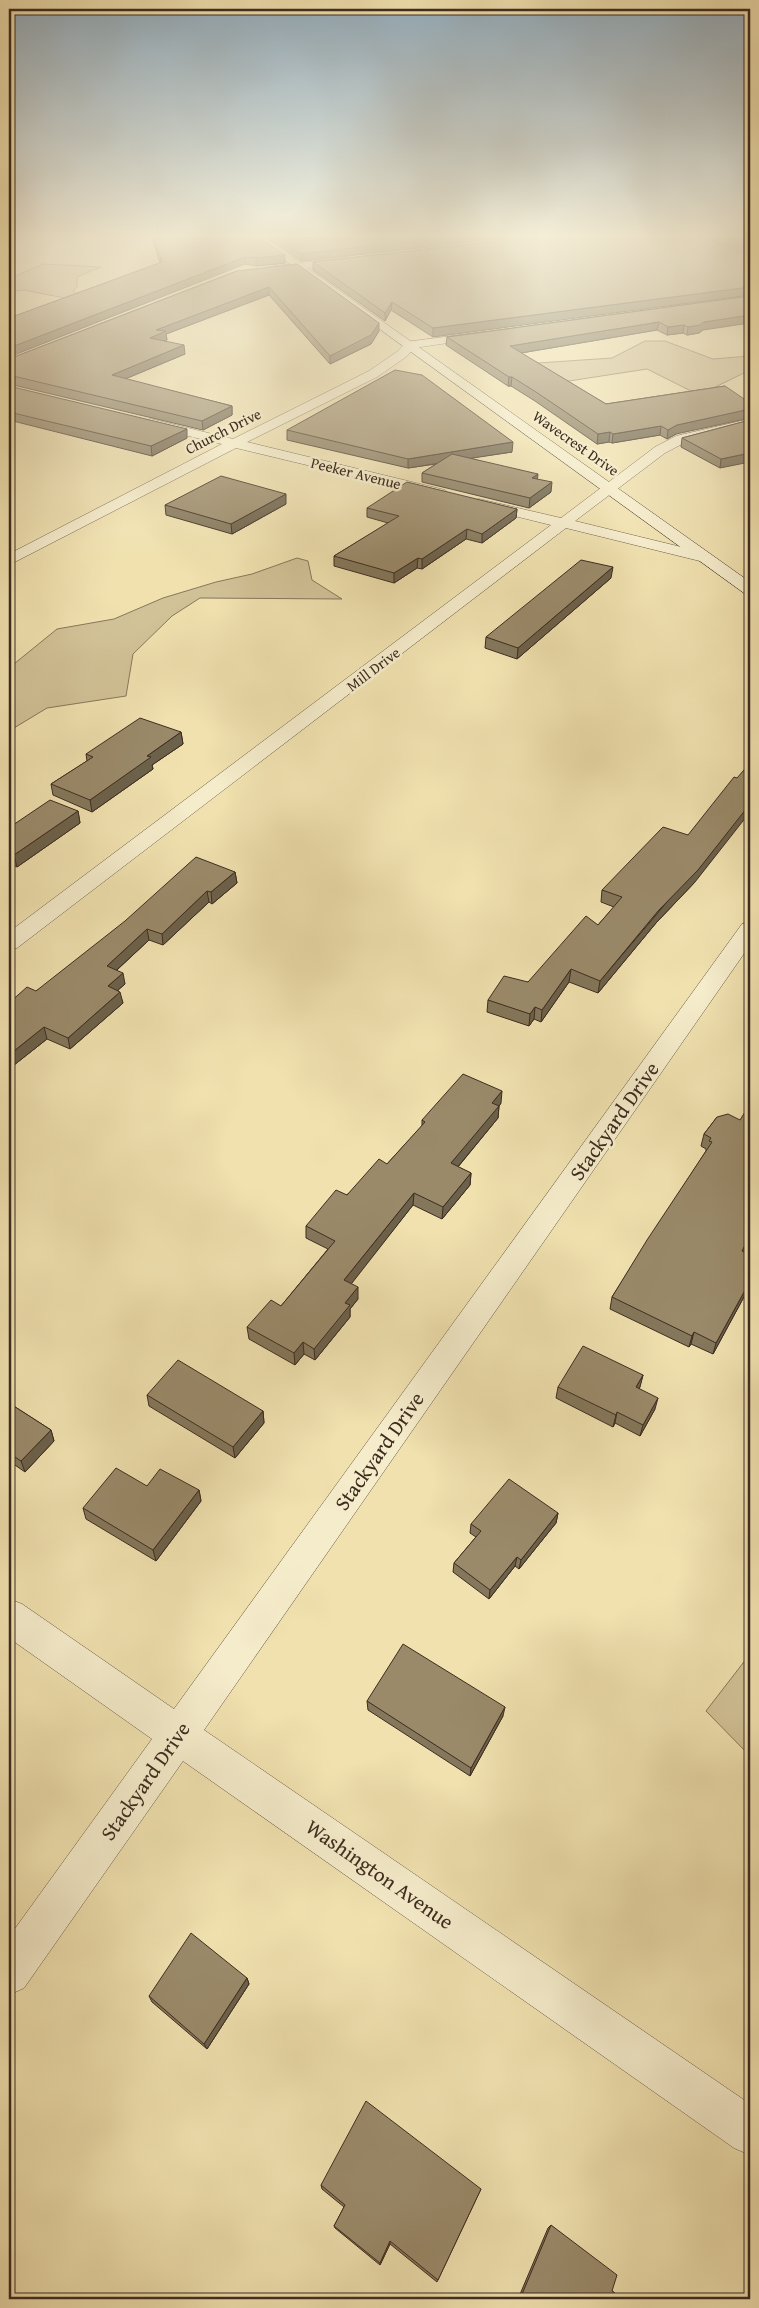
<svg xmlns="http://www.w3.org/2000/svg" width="759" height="2308" font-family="'Gentium Book Plus',serif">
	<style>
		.green { fill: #d2c297; stroke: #88775c }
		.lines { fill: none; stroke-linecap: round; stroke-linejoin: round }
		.street-casing { stroke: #6a5944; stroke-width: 1 }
		.secondary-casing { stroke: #3d2c20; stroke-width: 1 }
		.street { fill: #f5eccb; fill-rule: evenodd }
		.secondary { fill: #f5eccb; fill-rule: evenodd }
		.wall { fill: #84775b; stroke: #3d2c20 }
		.shaded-wall { fill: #6c614a; stroke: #3d2c20 }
		.building { fill: #9a8a6a; stroke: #3d2c20 }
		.labels { text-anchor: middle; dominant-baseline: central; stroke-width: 5; stroke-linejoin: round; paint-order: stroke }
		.far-street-label { font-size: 15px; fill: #3d2c20; stroke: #f5eccb }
		.near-street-label { font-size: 21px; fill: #3d2c20; stroke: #f5eccb }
	</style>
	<rect width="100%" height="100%" fill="#f0e1af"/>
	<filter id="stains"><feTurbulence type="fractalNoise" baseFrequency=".004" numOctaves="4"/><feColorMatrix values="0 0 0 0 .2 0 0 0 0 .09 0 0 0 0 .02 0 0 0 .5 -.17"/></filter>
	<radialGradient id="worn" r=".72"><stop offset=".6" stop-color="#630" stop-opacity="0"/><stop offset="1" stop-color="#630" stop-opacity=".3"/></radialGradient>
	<g class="green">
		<polygon points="43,264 101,267 77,277 77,287 73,291 90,303 24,290 9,292 9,279"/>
		<polygon points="645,341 665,341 713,359 750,356 750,370 699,395 647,369 556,383 538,363 612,358"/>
		<polygon points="297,558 308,561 312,580 342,599 200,598 172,616 133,654 126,696 47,708 9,731 9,668 57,629 114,619 163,598 216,582 252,574"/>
		<polygon points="750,1654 750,1756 706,1711"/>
	</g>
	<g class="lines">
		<defs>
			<g id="street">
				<polygon points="9,238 20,238 9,243"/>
				<polygon points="349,257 353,258 353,262 268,273 263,270 268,267"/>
				<polygon points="484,332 490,335 488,337 414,348 406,357 377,377 247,442 445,490 447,493 445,496 440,497 236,448 9,565 9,554 222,444 146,426 144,423 146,420 151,419 233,439 369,371 398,351 406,342"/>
				<polygon points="750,419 750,427 686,442 665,453 575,521 710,554 712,557 710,560 704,562 566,528 17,948 9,950 9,932 551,525 474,506 472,503 474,500 479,499 561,518 655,447 676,436"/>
				<polygon points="750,922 750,945 204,1730 750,2104 750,2155 734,2148 183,1761 24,1988 9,1995 9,1937 152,1739 9,1638 9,1599 22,1604 174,1709 742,924"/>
			</g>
			<polygon id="secondary" points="254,238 265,238 750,582 750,594 744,593"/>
		</defs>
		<use href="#street" class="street-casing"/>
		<use href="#secondary" class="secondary-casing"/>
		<use href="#street" class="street"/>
		<use href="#secondary" class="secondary"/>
	</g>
	<g class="wall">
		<polygon points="152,238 260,238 285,263 256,266 245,264 160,263"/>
		<polygon points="268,238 506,238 301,261"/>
		<polygon points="526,238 433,337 391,310 385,321 313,270 313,262"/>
		<polygon points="708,238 750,238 750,255"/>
		<polygon points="237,271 379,331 371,344 330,364 269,295 166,334 167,340 164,341 185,354 125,379 232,406 232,415 203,430 9,384 9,359"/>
		<polygon points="750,296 699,333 687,335 683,333 667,335 657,330 521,353 606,404 725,386 676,434 667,439 660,435 612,443 609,442 597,444 535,401 511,386 508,386 446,345 447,337"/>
		<polygon points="9,387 187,438 152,456 9,420"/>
		<polygon points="750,420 720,468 681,447 682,438"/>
		<polygon points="287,430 512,452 470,458 537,479 551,492 529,508 422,482 422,473 436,464 408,468 287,440"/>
		<polygon points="286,504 232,534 166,515 165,505"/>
		<polygon points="367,508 517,509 516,518 482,543 466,539 422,569 417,568 394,583 334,566 334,556 388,523 367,517"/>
		<polygon points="611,578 517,659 485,648 486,637"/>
		<polygon points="181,732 183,744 152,765 153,769 92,812 53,795 51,784 87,761 86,754"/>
		<polygon points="78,811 80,823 17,867 9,863 9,826 10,827"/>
		<polygon points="235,872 237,883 212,904 209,902 163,945 149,940 117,970 125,984 118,990 123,1003 70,1049 47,1039 9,1069 36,991"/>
		<polygon points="695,882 656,923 598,993 569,982 541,1022 534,1019 529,1026 487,1012 488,1000 528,982 598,925 614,907 601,902 602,890"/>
		<polygon points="501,1103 499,1106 498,1118 458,1167 471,1173 470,1185 442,1219 413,1205 351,1283 358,1299 350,1309 350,1317 315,1360 304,1354 295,1365 249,1339 247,1327 281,1306 328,1249 306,1238 306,1226 387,1164 422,1126 422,1120"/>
		<polygon points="717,1117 744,1252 750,1255 750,1297 745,1295 713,1354 691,1344 689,1347 610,1309 612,1297 706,1151 706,1149 701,1146 704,1134"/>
		<polygon points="643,1375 639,1389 655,1409 640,1436 615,1423 613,1427 556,1398 558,1387"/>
		<polygon points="147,1395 263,1411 264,1423 235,1458 149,1406"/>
		<polygon points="9,1403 51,1430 54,1441 25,1472 9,1461"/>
		<polygon points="147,1486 199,1490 201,1501 156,1561 86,1519 83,1508"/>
		<polygon points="558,1513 556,1523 519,1569 515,1566 489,1599 453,1572 454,1563 476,1537 470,1533 471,1524"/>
		<polygon points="367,1701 503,1716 470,1776 368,1710"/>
		<polygon points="247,1978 249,1984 207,2049 152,2002 149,1996"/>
		<polygon points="321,2185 481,2189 437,2282 390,2244 380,2265 335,2228 334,2226 344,2207 322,2189"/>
		<polygon points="551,2225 612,2291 623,2299 518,2299 548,2228"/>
	</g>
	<g class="shaded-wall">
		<polygon points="442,238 506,238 301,261 300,254"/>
		<polygon points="285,255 285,263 256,266 256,258"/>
		<polygon points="10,256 11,264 9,265 9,257"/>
		<polygon points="245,257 245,264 9,357 9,348"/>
		<polygon points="269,287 269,295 166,334 167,340 151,346 150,338 156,330"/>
		<polygon points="750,287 750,295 433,337 433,328"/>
		<polygon points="392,302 391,310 385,321 385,313"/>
		<polygon points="750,315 750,323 703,330 699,333 687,335 688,327 704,322"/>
		<polygon points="659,322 657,330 509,355 510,346"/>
		<polygon points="379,323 379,331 371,344 330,364 330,356"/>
		<polygon points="684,325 683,333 667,335 668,327"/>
		<polygon points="184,345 185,354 113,384 112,375"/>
		<polygon points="509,377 512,377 511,386 508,386"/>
		<polygon points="232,406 232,415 203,430 202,421"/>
		<polygon points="750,409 750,418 676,434 667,439 668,430 677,425"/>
		<polygon points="661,426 660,435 612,443 613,434"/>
		<polygon points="187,429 187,438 152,456 151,446"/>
		<polygon points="610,432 609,442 597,444 598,434"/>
		<polygon points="513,442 512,452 408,468 408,459"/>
		<polygon points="750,453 750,462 720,468 721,459"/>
		<polygon points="538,474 537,483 532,478"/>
		<polygon points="552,482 551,492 529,508 530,498"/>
		<polygon points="286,494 286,504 232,534 231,524"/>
		<polygon points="517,509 516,518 482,543 482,534"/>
		<polygon points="467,529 466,539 422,569 422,559"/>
		<polygon points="418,558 417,568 394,583 394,573"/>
		<polygon points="613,567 611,578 517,659 518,648"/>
		<polygon points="181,732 183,744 152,765 153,769 92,812 90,800 147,756"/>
		<polygon points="750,804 750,812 695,882 656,923 598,993 600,981"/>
		<polygon points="78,811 80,823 17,867 14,855"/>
		<polygon points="235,872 237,883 212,904 211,892"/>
		<polygon points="207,891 209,902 163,945 162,934"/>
		<polygon points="147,929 149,940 109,977 107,966"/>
		<polygon points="571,969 569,982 541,1022 542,1010"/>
		<polygon points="123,973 125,984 110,997 108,986"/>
		<polygon points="120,992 123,1003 70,1049 68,1038"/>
		<polygon points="535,1007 534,1019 529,1026 530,1014"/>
		<polygon points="44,1027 47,1039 9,1069 9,1055"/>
		<polygon points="502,1091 501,1103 499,1106 498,1118 451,1175 451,1163 492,1103"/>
		<polygon points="471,1173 470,1185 442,1219 443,1207"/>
		<polygon points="414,1193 413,1205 345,1292 344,1280"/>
		<polygon points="750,1235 750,1241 738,1263 742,1251"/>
		<polygon points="749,1283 745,1295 713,1354 716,1343"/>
		<polygon points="358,1287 358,1299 350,1309 350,1317 315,1360 314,1349 345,1303"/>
		<polygon points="694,1332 691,1344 689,1347 692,1336"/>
		<polygon points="303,1342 304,1354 295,1365 294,1353"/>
		<polygon points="643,1375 640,1387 633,1399 636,1387"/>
		<polygon points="658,1398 655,1409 640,1436 643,1425"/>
		<polygon points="263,1411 264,1423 235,1458 233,1447"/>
		<polygon points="617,1412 615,1423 613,1427 616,1415"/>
		<polygon points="51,1430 54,1441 25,1472 21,1461"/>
		<polygon points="199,1490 201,1501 156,1561 153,1550"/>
		<polygon points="558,1513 556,1523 519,1569 521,1560"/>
		<polygon points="517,1557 515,1566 489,1599 490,1590"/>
		<polygon points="505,1707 503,1716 470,1776 471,1768"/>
		<polygon points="247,1978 249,1984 207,2049 204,2044"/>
		<polygon points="390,2241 390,2244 380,2265 380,2263"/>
	</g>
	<g class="building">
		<polygon points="153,238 260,238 285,255 256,258 245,257 9,348 9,318 162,262"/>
		<polygon points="278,238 442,238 300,254"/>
		<polygon points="526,238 706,238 750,257 750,287 433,328 392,302 385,313 313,262"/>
		<polygon points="727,238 750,238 750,247"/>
		<polygon points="297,264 379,323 371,335 330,356 269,287 156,330 166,331 150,338 184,345 112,375 232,406 202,421 9,375 9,359 237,271"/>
		<polygon points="750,296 750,315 704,322 700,325 688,327 684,325 668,327 659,322 510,346 606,404 725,386 750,403 750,409 677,425 668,430 661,426 613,434 610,432 598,434 536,392 512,377 509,377 447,337"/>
		<polygon points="395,370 422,375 513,442 408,459 287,430"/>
		<polygon points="9,386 187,429 151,446 9,412"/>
		<polygon points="750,420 750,453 721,459 682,438"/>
		<polygon points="452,454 538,474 532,478 552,482 530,498 422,473"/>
		<polygon points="221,476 286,494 231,524 165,505"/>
		<polygon points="407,482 517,509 482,534 467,529 422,559 418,558 394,573 334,556 399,516 367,508"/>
		<polygon points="581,560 613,567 518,648 486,637"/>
		<polygon points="140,718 181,732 147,756 151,757 90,800 51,784 93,757 86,754"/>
		<polygon points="750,763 750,804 698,870 658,911 600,981 571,969 542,1010 535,1007 530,1014 488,1000 504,976 528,982 586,916 598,925 622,897 602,890 663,827 688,835 734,777 737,778"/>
		<polygon points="50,800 78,811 14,855 9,853 9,826 10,827"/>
		<polygon points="196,857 235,872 211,892 207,891 162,934 147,929 107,966 123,973 108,986 120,992 68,1038 44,1027 9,1055 9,1003 27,987 36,991 125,921"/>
		<polygon points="463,1074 502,1091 492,1103 499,1106 451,1163 471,1173 443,1207 414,1193 344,1280 358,1287 345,1303 350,1305 314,1349 303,1342 294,1353 247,1327 271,1300 281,1306 335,1241 306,1226 336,1190 347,1195 379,1159 387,1164 425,1122 422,1120"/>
		<polygon points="750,1104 750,1235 742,1251 750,1255 750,1283 749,1283 716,1343 694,1332 692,1336 612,1297 647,1240 712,1142 709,1141 711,1138 704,1134 717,1117 728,1114 740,1120"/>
		<polygon points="583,1346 643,1375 636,1387 658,1398 643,1425 617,1412 616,1415 558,1387"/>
		<polygon points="178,1360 263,1411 233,1447 147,1395"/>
		<polygon points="9,1403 51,1430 21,1461 9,1453"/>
		<polygon points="116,1468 147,1486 160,1469 199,1490 153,1550 83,1508"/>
		<polygon points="509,1479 558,1513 521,1560 517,1557 490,1590 454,1563 481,1531 471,1524"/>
		<polygon points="403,1644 505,1707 471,1768 367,1701"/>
		<polygon points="191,1933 247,1978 204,2044 149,1996"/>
		<polygon points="366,2101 481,2189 438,2280 390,2241 380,2263 334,2226 345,2205 321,2185"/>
		<polygon points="551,2225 617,2275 612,2291 623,2299 520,2299"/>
	</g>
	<linearGradient id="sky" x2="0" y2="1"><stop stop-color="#93adbe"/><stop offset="0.42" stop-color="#f8f2db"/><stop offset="1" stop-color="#f8f2db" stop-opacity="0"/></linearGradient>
	<rect width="759" height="561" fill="url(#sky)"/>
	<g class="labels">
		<g class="far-street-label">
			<text transform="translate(223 431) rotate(-27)">Church Drive</text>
			<text transform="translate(576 443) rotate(35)">Wavecrest Drive</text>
			<text transform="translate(356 473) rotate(14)">Peeker Avenue</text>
			<text transform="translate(373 669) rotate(-37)">Mill Drive</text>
		</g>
		<g class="near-street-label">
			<text transform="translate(614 1121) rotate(-55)">Stackyard Drive</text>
			<text transform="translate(379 1451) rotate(-55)">Stackyard Drive</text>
			<text transform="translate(145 1781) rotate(-55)">Stackyard Drive</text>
			<text transform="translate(380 1874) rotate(35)">Washington Avenue</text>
		</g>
	</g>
	<rect width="759" height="2308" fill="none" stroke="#f0e1af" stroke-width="30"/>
	<rect x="10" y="10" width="739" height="2288" fill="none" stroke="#3d2c20" stroke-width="2.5"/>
	<rect x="15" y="15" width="729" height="2278" fill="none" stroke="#3d2c20"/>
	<rect width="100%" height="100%" filter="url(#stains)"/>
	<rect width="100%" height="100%" fill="url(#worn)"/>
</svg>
